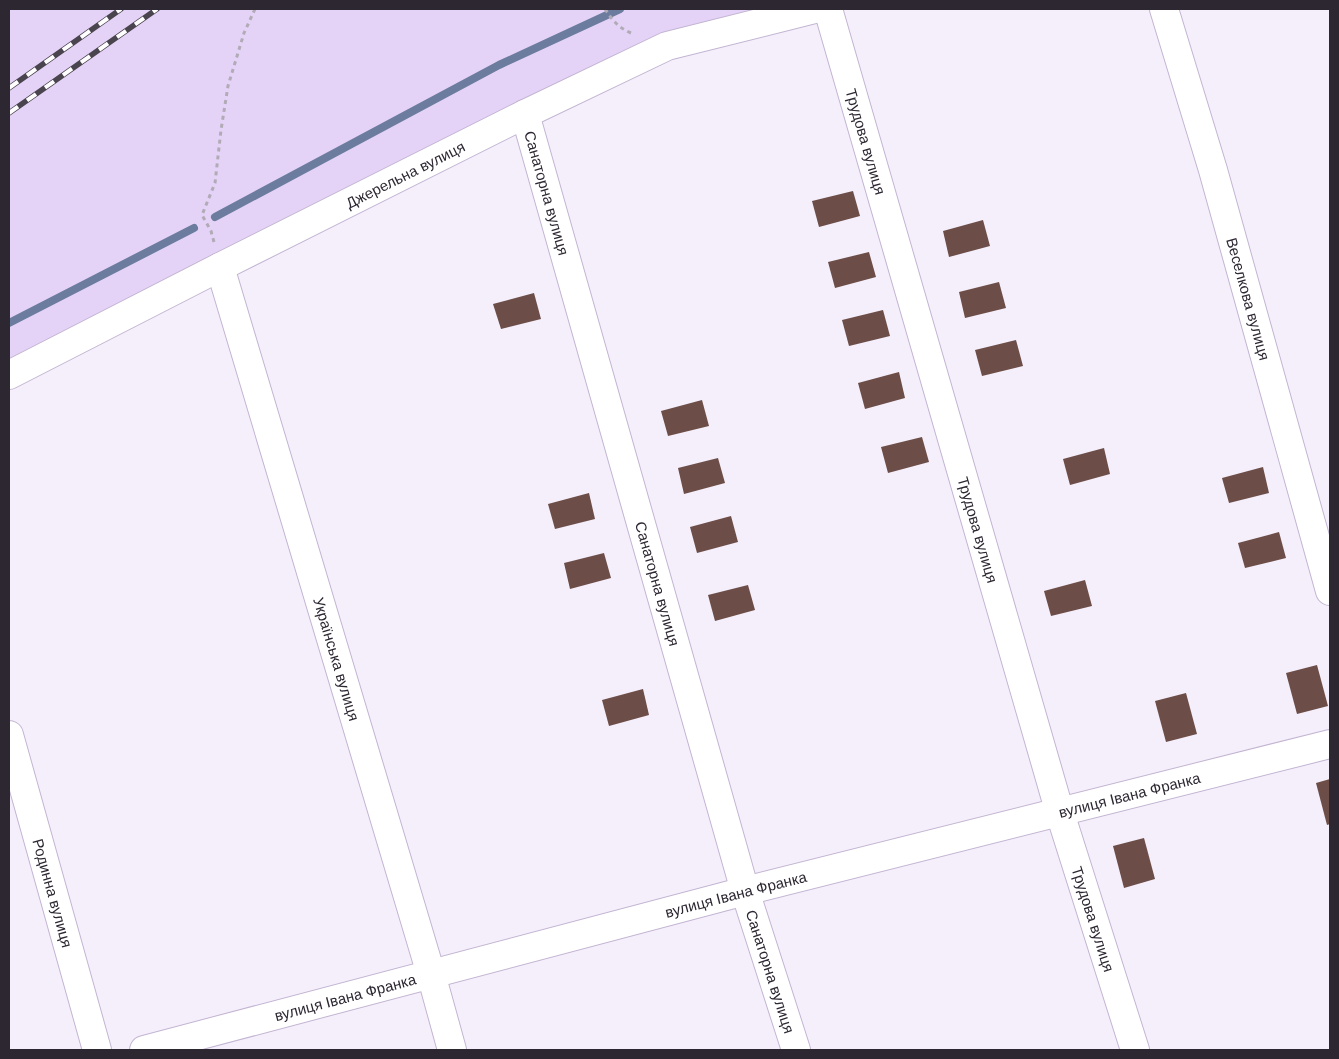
<svg xmlns="http://www.w3.org/2000/svg" width="1339" height="1059" font-family="Arial,sans-serif">
	<style>
		.green { fill: #e5d3f7 }
		.lines { fill: none; stroke-linecap: round; stroke-linejoin: round }
		.stream { stroke: #6c7c9e; stroke-width: 8 }
		.building { fill: #6c4d47 }
		.minor-casing { stroke: #c3b5d2; stroke-width: 30 }
		.path { stroke: #b1abb7; stroke-width: 3; stroke-dasharray: 4 4; stroke-linecap: butt }
		.minor { stroke: #fff; stroke-width: 28 }
		.rail-casing { stroke: #4a444f; stroke-width: 5.5 }
		.rail { stroke: #fff; stroke-width: 4; stroke-dasharray: 11; stroke-linecap: butt }
		.labels { text-anchor: middle; dominant-baseline: central; stroke-width: 5; stroke-linejoin: round; paint-order: stroke }
		.street-label { font-size: 15px; fill: #2d2732; stroke: #fff }
	</style>
	<rect width="100%" height="100%" fill="#f5effb"/>
	<polygon class="green" points="9,9 815,9 667,46 9,375"/>
	<g class="lines">
		<g class="stream">
			<polyline points="215,217 499,65 620,9"/>
			<polyline points="9,323 194,228"/>
		</g>
	</g>
	<g class="building">
		<polygon points="853,191 860,216 819,227 812,201"/>
		<polygon points="983,220 990,246 949,257 943,231"/>
		<polygon points="869,252 876,277 835,288 828,262"/>
		<polygon points="999,282 1006,308 965,318 959,292"/>
		<polygon points="534,293 541,319 501,329 493,304"/>
		<polygon points="883,310 890,336 849,346 842,320"/>
		<polygon points="1016,340 1023,366 982,376 975,350"/>
		<polygon points="899,372 905,398 865,409 858,383"/>
		<polygon points="702,400 709,426 668,436 661,411"/>
		<polygon points="922,437 929,462 888,473 881,447"/>
		<polygon points="1104,448 1110,474 1070,485 1063,459"/>
		<polygon points="718,458 725,483 684,494 678,468"/>
		<polygon points="1263,467 1269,493 1229,503 1222,478"/>
		<polygon points="589,493 595,519 555,529 548,504"/>
		<polygon points="731,516 738,542 697,553 690,527"/>
		<polygon points="1279,532 1286,558 1245,568 1238,543"/>
		<polygon points="604,553 611,578 570,589 564,563"/>
		<polygon points="1085,580 1092,606 1051,616 1044,591"/>
		<polygon points="748,585 755,610 715,621 708,595"/>
		<polygon points="1317,665 1328,706 1297,714 1286,673"/>
		<polygon points="643,689 649,715 609,726 602,700"/>
		<polygon points="1186,693 1197,734 1166,742 1155,701"/>
		<polygon points="1330,779 1330,824 1327,825 1316,783"/>
		<polygon points="1144,838 1155,879 1124,888 1113,846"/>
	</g>
	<g class="lines">
		<defs>
			<g id="minor">
				<path id="s1" d="M828 9 1060 813 1135 1050"/>
				<path id="s2" d="M1164 9 1213 170 1330 591"/>
				<path id="s3" d="M525 114 745 891 796 1050"/>
				<path id="s4" d="M220 267 431 974 452 1050"/>
				<path id="s5" d="M9 375 220 267 525 114 667 46 815 9"/>
				<path id="s6" d="M9 735 97 1050"/>
				<path id="s7" d="M144 1050 745 891 1330 744"/>
			</g>
		</defs>
		<use href="#minor" class="minor-casing"/>
		<g class="path">
			<path d="M605 9C612 20 619 28 631 33"/>
			<polyline points="214,242 211,231 202,215 215,183 221,130 228,86 244,33 255,9"/>
		</g>
		<use href="#minor" class="minor"/>
		<defs>
			<g id="rail">
				<polyline points="9,88 121,9"/>
				<polyline points="9,113 157,9"/>
			</g>
		</defs>
		<use href="#rail" class="rail-casing"/>
		<use href="#rail" class="rail"/>
	</g>
	<g class="labels">
		<g class="street-label">
			<text stroke="none"><textPath href="#s1" startOffset="138">Трудова вулиця</textPath></text>
			<text stroke="none"><textPath href="#s5" startOffset="444">Джерельна вулиця</textPath></text>
			<text stroke="none"><textPath href="#s3" startOffset="82">Санаторна вулиця</textPath></text>
			<text stroke="none"><textPath href="#s2" startOffset="302">Веселкова вулиця</textPath></text>
			<text stroke="none"><textPath href="#s1" startOffset="542">Трудова вулиця</textPath></text>
			<text stroke="none"><textPath href="#s3" startOffset="488">Санаторна вулиця</textPath></text>
			<text stroke="none"><textPath href="#s4" startOffset="409">Українська вулиця</textPath></text>
			<text stroke="none"><textPath href="#s7" startOffset="1018">вулиця Івана Франка</textPath></text>
			<text stroke="none"><textPath href="#s6" startOffset="164">Родинна вулиця</textPath></text>
			<text stroke="none"><textPath href="#s7" startOffset="612">вулиця Івана Франка</textPath></text>
			<text stroke="none"><textPath href="#s1" startOffset="948">Трудова вулиця</textPath></text>
			<text stroke="none"><textPath href="#s3" startOffset="892">Санаторна вулиця</textPath></text>
			<text stroke="none"><textPath href="#s7" startOffset="208">вулиця Івана Франка</textPath></text>
		</g>
	</g>
	<rect width="1339" height="1059" fill="none" stroke="#2d2732" stroke-width="20"/>
</svg>
